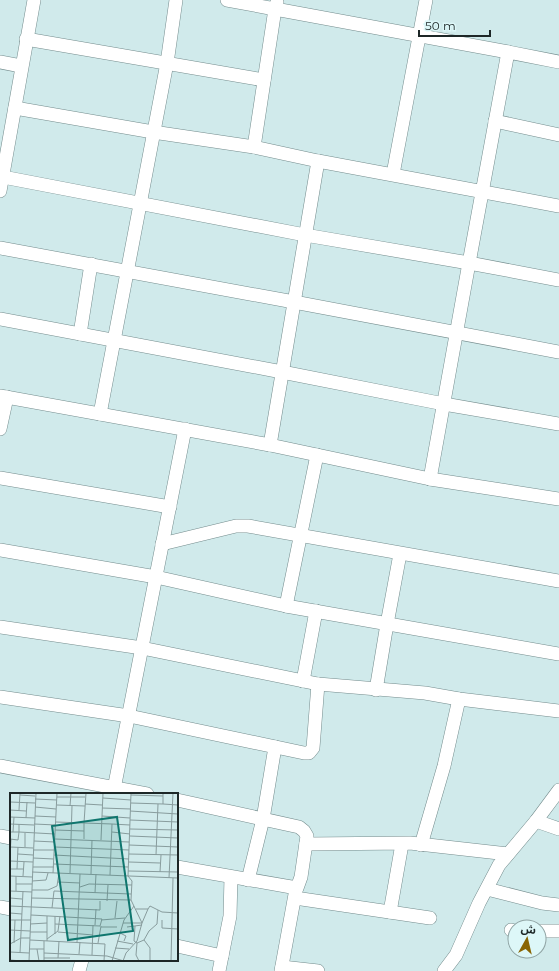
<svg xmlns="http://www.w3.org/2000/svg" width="559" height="971" font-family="Montserrat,'Noto Sans Arabic',sans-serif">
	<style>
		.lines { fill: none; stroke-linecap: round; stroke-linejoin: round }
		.minor-casing { stroke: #748c8d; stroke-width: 14 }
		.minor { stroke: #fff; stroke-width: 13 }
		.inset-road { fill: none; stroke: #889c9d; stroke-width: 1 }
		.view { fill: #0f766e; fill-opacity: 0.15; stroke: #0f766e; stroke-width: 2 }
		.inset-edge { fill: none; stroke: #1d2727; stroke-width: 2 }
	</style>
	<rect width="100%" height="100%" fill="#d0eaeb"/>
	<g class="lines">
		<defs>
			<g id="minor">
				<polyline points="227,0 275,9 277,2"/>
				<polyline points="26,39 264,80"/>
				<polyline points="0,62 21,66"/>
				<polyline points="15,108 153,132 254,147 318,161 559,206"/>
				<polyline points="495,121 559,135"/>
				<polyline points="254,147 275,9 508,52"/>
				<polyline points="393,174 426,0"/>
				<polyline points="3,177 305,235 469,263 559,280"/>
				<polyline points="0,191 34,0"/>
				<polyline points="0,248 294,302 559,352"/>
				<polyline points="0,319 282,372 444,404 559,424"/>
				<polyline points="80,334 91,264"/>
				<polyline points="0,396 270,445 430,479 559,499"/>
				<polyline points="100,414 167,63 176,0"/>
				<polyline points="0,429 7,397"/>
				<polyline points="270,445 318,161"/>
				<polyline points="0,478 170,507"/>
				<polyline points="430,479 469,263 508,52 559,62"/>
				<polyline points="162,544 236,526 248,526 559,581"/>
				<polyline points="0,550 156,577 286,606 559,654"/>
				<polyline points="286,606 317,455"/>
				<polyline points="0,627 142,648 318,684 425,693 459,699 559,711"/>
				<polyline points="303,681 316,611"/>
				<polyline points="376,690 387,624 400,554"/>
				<polyline points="0,697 129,716 304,753 309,753 313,748 318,684"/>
				<polyline points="0,766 147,794"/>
				<polyline points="113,794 185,429"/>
				<polyline points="177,800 299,827 304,831 307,836 301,877 297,888 177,867"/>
				<polyline points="536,821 559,829"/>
				<polyline points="0,836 11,838"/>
				<polyline points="306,844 410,843 508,854"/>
				<polyline points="421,845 444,766 459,699"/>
				<polyline points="248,880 263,819 275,747"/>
				<polyline points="487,889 542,903 559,905"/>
				<polyline points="295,898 430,918"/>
				<polyline points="0,907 11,909"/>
				<polyline points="390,912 402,844"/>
				<polyline points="511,930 515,931"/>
				<polyline points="539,931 559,931"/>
				<polyline points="177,946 222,956"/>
				<polyline points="282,967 318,971"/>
				<polyline points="79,971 82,960"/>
				<polyline points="219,971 230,916 231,877"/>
				<polyline points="281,971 296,889"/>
				<polyline points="444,971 456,955 479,903 499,865 536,821 559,790"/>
			</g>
		</defs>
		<use href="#minor" class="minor-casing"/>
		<use href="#minor" class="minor"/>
	</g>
	<g transform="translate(10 793)">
		<rect width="168" height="168" fill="#d0eaeb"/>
		<path class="inset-road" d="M93 0 92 23 120 25M153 0V11L168 12M10 2 25 3M121 2 153 3M47 4H75M93 5 121 7M25 6 47 7M0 9 25 10M121 10 153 11M75 11 92 12M47 12 75 13M60 13 61 0M25 14 46 16M92 15 121 16M0 17 16 18M9 17 10 0M120 18 168 21M25 23 46 24M0 24 25 25M16 25 17 9M120 27 168 29M46 29 74 30 76 0M0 31 24 32M24 31 46 32M120 36 168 37M45 37 74 38M0 39H9V31M3 39 4 24M102 39 120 41M120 43 168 45M0 46 8 47 9 39 45 41M45 46 119 49M74 46V30L102 31M91 47 92 23M24 48 45 49M119 52 168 54M0 54 23 55M15 54V40M45 54 119 57M23 57H45M0 61 1 46M8 61 23 62M119 61 168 62M44 62 119 66M146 62 148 11M23 65 44 66M0 68 23 69M119 69 150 70M44 71 118 74M23 74H44M0 76H14M7 76 8 54M118 78 168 79M22 79 168 85M150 79 151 62M43 80 47 0M60 80 62 13M81 81 82 47M100 82 102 31 120 32M0 83 22 84M13 83 14 69M159 85 163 0M22 88 36 87 38 80M48 89 70 90M6 91H22M70 94 79 91 122 92M22 97H38L47 93 49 80M0 98 22 99M6 98V83M85 100 86 81M0 105 12 106M21 105 121 107M97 108 98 92M0 113 90 117V108M42 115 44 98 121 101M126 116H138L140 113 152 119 168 120M0 120 12 121M21 122 92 126 90 133 45 131M37 123V148M105 125 107 108M0 127H21M91 127 115 125M152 127V135L168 136M113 130H132L138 116M20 131 37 130M85 132 86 116M125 133 124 148 127 150 126 162 129 168M91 134H107M117 134 132 132M0 137 20 138M20 139H37M48 139 83 142M110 140 116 143 114 148M45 141V123M37 146 48 138 50 123M20 147 95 151 94 168M134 147 140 155V168M107 148 123 151M67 149 70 81M4 150 5 127M88 150 91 133M127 150 134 147 139 138 147 131 148 117M0 151 11 145H20M105 155 119 156M20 156H34M27 156 29 168M0 159 19 160M10 160 13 98M34 160 97 163 114 168M69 161 70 149M82 162 83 132M34 165H60M48 165 49 148M0 167 12 168M19 168 26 0M34 168V148M102 168 114 127 124 113M113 168 116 160 127 148 132 130 121 107 122 88 118 83 121 0M161 168 163 85"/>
		<path class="view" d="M107 24 123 138 58 147 42 33Z"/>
		<rect width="168" height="168" class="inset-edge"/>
	</g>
	<g transform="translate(527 939) rotate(8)"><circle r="19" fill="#ddf7f8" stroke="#90a4a4"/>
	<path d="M0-3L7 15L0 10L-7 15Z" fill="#896503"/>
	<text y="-6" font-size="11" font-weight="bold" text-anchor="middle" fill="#1d2727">ش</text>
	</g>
	<path d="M419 30v6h71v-6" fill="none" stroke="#1d2727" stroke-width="2"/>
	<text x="425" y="30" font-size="12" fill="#1d2727" stroke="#ddf7f8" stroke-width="3" paint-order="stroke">50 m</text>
</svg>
